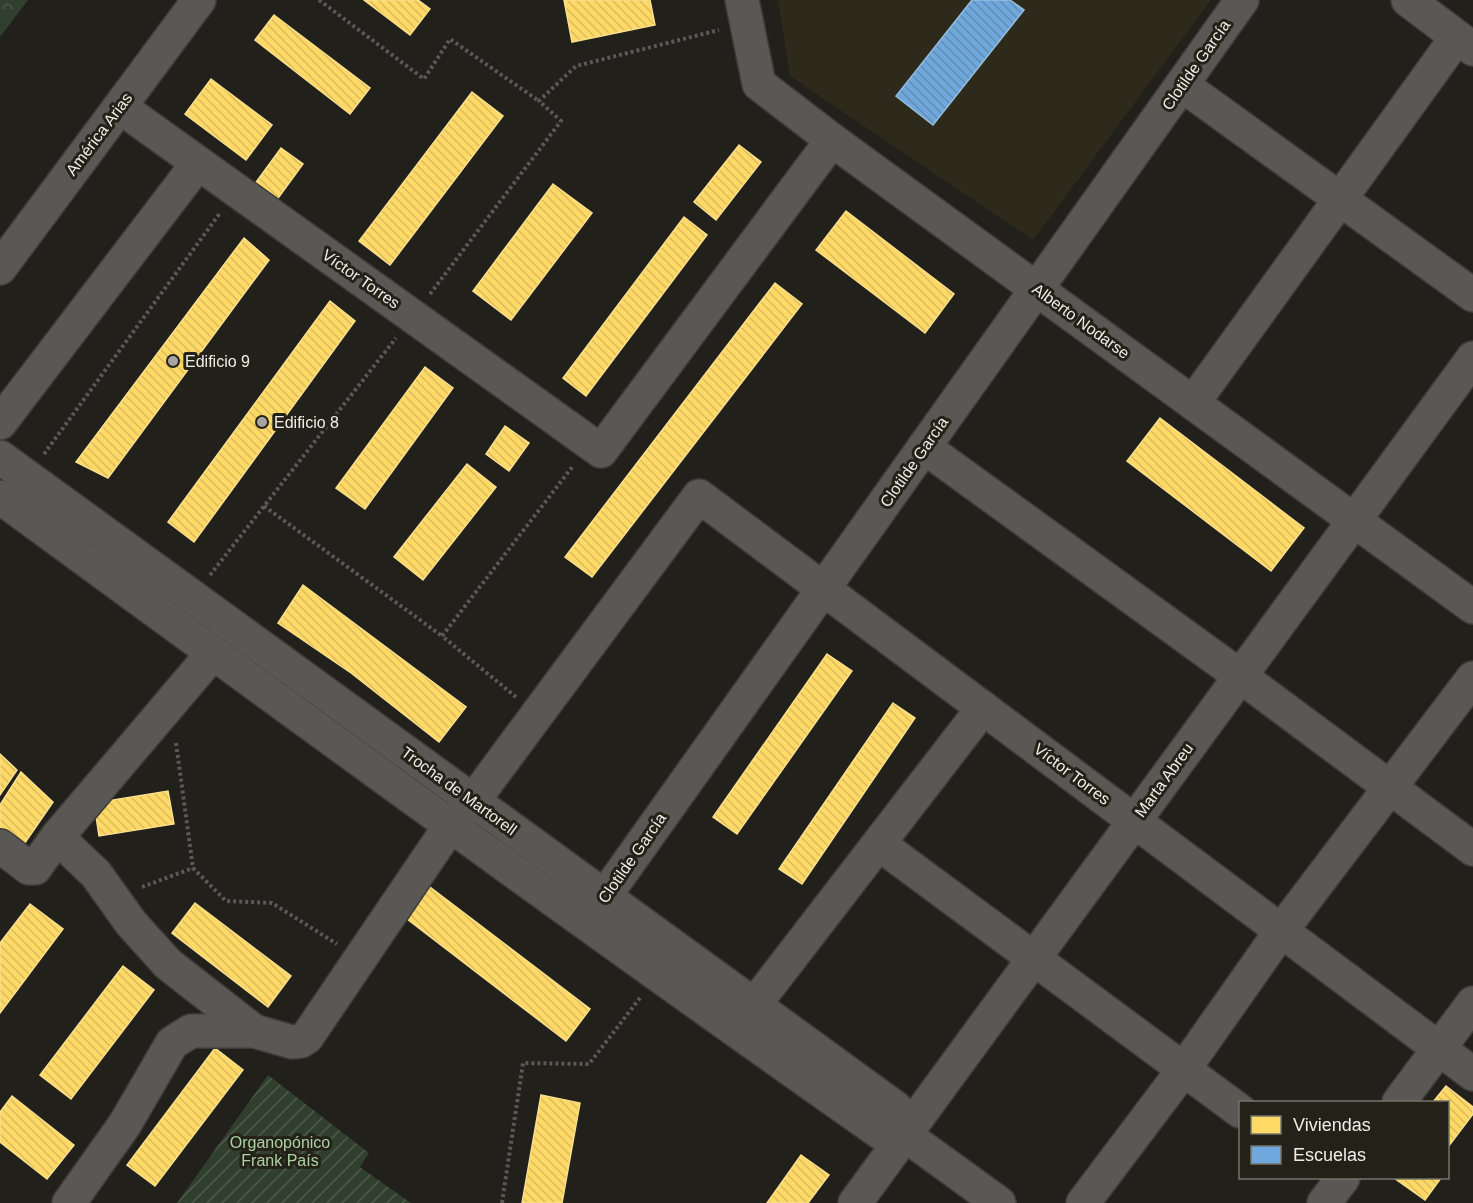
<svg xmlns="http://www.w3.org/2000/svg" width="1473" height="1203" font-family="Arial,sans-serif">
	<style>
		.built { fill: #2e2a1b }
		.forest { fill: url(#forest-crowns) }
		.garden { fill: url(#garden-furrows) }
		.homes { fill: url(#homes-back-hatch); stroke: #fadf8c; stroke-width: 1.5 }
		.schools { fill: url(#schools-back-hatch); stroke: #95bddf; stroke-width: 1.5 }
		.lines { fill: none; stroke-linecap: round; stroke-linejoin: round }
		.minor-casing { stroke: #3c3b37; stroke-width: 36 }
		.path { stroke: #5a5956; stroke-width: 4; stroke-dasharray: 3 3; stroke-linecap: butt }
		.minor { stroke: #595855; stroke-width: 33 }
		.poi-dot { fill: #a7a59f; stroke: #242218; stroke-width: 2 }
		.labels { text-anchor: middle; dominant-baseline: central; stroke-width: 6; stroke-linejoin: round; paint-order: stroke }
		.street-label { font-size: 16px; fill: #efede6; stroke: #242218 }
		.poi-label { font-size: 16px; fill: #efede6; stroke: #242218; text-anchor: start }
		.park-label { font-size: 16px; fill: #abd1a3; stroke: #242218 }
	</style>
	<defs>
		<pattern id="forest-crowns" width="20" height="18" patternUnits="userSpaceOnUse" patternTransform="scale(1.5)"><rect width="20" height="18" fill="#313f2e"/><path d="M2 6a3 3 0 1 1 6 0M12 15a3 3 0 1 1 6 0" fill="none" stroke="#4f5b4c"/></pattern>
		<pattern id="garden-furrows" width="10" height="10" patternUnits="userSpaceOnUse" patternTransform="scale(1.5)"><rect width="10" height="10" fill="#313f2e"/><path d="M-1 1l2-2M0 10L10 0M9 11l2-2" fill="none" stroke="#4f5b4c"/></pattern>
		<pattern id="homes-back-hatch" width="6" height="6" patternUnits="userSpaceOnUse" patternTransform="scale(1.5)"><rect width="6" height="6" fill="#ffd966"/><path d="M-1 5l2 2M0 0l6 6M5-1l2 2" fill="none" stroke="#dabc5f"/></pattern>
		<pattern id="schools-back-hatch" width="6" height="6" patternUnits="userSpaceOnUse" patternTransform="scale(1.5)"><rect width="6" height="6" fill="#6fa8dc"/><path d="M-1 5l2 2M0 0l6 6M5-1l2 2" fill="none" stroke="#638baf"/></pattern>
	</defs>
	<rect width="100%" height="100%" fill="#21201b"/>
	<polygon class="built" points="778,0 1211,0 1033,240 790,76"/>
	<polygon class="forest" points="0,0 28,0 0,37"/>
	<polygon class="garden" points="268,1075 369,1153 360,1167 411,1203 177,1203"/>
	<g class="homes">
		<polygon points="364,0 418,0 430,9 410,35"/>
		<polygon points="564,0 650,0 655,25 572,42"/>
		<polygon points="274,15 370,88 350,114 255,40"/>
		<polygon points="211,79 272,125 246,160 185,114"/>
		<polygon points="472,92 503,116 390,265 359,241"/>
		<polygon points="739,145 761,162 716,220 694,202"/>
		<polygon points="281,148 303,164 276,201 254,185"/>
		<polygon points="553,184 592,213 511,320 473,291"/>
		<polygon points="846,211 954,294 925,333 816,250"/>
		<polygon points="684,217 707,235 586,396 563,378"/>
		<polygon points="244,238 269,260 108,478 76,462"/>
		<polygon points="775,283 802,304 592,577 565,557"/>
		<polygon points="330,301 355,321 194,542 168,522"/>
		<polygon points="425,367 453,388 365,509 336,488"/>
		<polygon points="1160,418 1304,528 1271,571 1127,461"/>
		<polygon points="505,426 529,443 509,471 486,454"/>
		<polygon points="467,464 496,487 423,580 394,557"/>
		<polygon points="303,585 466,707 439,742 351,673 278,623"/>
		<polygon points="827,654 852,671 737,834 713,817"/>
		<polygon points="893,703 915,718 802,884 779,869"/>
		<polygon points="0,754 17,770 0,795"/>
		<polygon points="21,772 53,802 18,853 0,839 0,805"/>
		<polygon points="168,791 174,824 99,836 94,803"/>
		<polygon points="426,884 590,1009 566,1041 402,915"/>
		<polygon points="195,903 291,976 268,1007 172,933"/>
		<polygon points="30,904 63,929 0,1013 0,943"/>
		<polygon points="123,966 154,990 71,1099 40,1075"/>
		<polygon points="215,1048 243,1070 155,1186 127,1165"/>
		<polygon points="1446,1086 1473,1107 1473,1114 1448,1147 1448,1102 1433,1102"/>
		<polygon points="541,1095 580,1103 562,1203 522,1203"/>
		<polygon points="12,1096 74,1145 47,1179 0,1142 0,1112"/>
		<polygon points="801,1155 829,1175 808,1203 767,1203"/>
		<polygon points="1394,1178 1441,1178 1425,1200"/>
	</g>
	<polygon class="schools" points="972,0 1010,0 1024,10 933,125 896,96"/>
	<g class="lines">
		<defs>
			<g id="minor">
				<polyline points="742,0 759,84 832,140 1473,607"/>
				<polyline points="1408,0 1473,49"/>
				<polyline points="1182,85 1473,295"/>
				<polyline points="120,107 601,451 832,140"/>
				<polyline points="0,268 199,0"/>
				<polyline points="1193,403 1457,37"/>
				<polyline points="0,423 198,163"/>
				<polyline points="924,447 1240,676 1473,849"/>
				<polyline points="0,457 896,1108 905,1135"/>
				<path d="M0 497C292 711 585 925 881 1133L905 1135 999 1203"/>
				<polyline points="57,837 213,653"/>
				<polyline points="879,844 1240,1111"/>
				<polyline points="0,846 29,868 35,868 57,837 96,874 131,923 168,964 254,1031"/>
				<polyline points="592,914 1242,0"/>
				<polyline points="741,1022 983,708"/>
				<polyline points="1399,1102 1473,1003"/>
				<polyline points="69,1203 125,1124 172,1043 191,1031 254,1031 292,1042 301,1041 307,1037 450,826 473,801 699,496 1473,1074"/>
				<polyline points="855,1203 1473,358"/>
				<polyline points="1083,1203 1184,1069 1281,931 1473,678"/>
				<polyline points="1324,1203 1343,1178"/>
			</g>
		</defs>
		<use href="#minor" class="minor-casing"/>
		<g class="path">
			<polyline points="319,0 424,79 450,39 539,101"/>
			<polyline points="430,294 561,121 539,101 576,66 719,30"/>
			<polyline points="44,454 220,213"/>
			<polyline points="264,506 442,636"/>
			<polyline points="210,575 396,338"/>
			<polyline points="516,697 442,636 573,466"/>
			<polyline points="176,743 193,868 226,901 272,903 337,944"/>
			<polyline points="142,887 193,868"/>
			<polyline points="502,1203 523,1063 589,1064 640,998"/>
		</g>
		<use href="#minor" class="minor"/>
	</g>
	<g class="poi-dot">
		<circle cx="173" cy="361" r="6"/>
		<circle cx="262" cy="422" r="6"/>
	</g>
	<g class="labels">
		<g class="street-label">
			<text transform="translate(1196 65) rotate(-55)">Clotilde García</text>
			<text transform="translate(99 134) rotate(-53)">América Arias</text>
			<text transform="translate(361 279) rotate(35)">Víctor Torres</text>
			<text transform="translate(1081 321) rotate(36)">Alberto Nodarse</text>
			<text transform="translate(914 462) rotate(-55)">Clotilde García</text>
			<text transform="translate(1072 774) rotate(37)">Víctor Torres</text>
			<text transform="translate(1164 780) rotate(-54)">Marta Abreu</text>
			<text transform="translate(459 791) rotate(36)">Trocha de Martorell</text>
			<text transform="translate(632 858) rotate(-55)">Clotilde García</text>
		</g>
		<g class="poi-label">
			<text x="185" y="361">Edificio 9</text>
			<text x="274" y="422">Edificio 8</text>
		</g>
		<g class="park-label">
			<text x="280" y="1142">Organopónico<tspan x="280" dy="18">Frank País</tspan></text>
		</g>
	</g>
	<rect x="1239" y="1101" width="210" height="78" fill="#242218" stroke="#75736a" stroke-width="1.5"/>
	<rect x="1251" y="1116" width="30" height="18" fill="#ffd966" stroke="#75736a" stroke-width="1.5"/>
	<text x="1293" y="1131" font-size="18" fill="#efede6">Viviendas</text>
	<rect x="1251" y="1146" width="30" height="18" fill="#6fa8dc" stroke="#75736a" stroke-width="1.5"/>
	<text x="1293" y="1161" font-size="18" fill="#efede6">Escuelas</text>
</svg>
